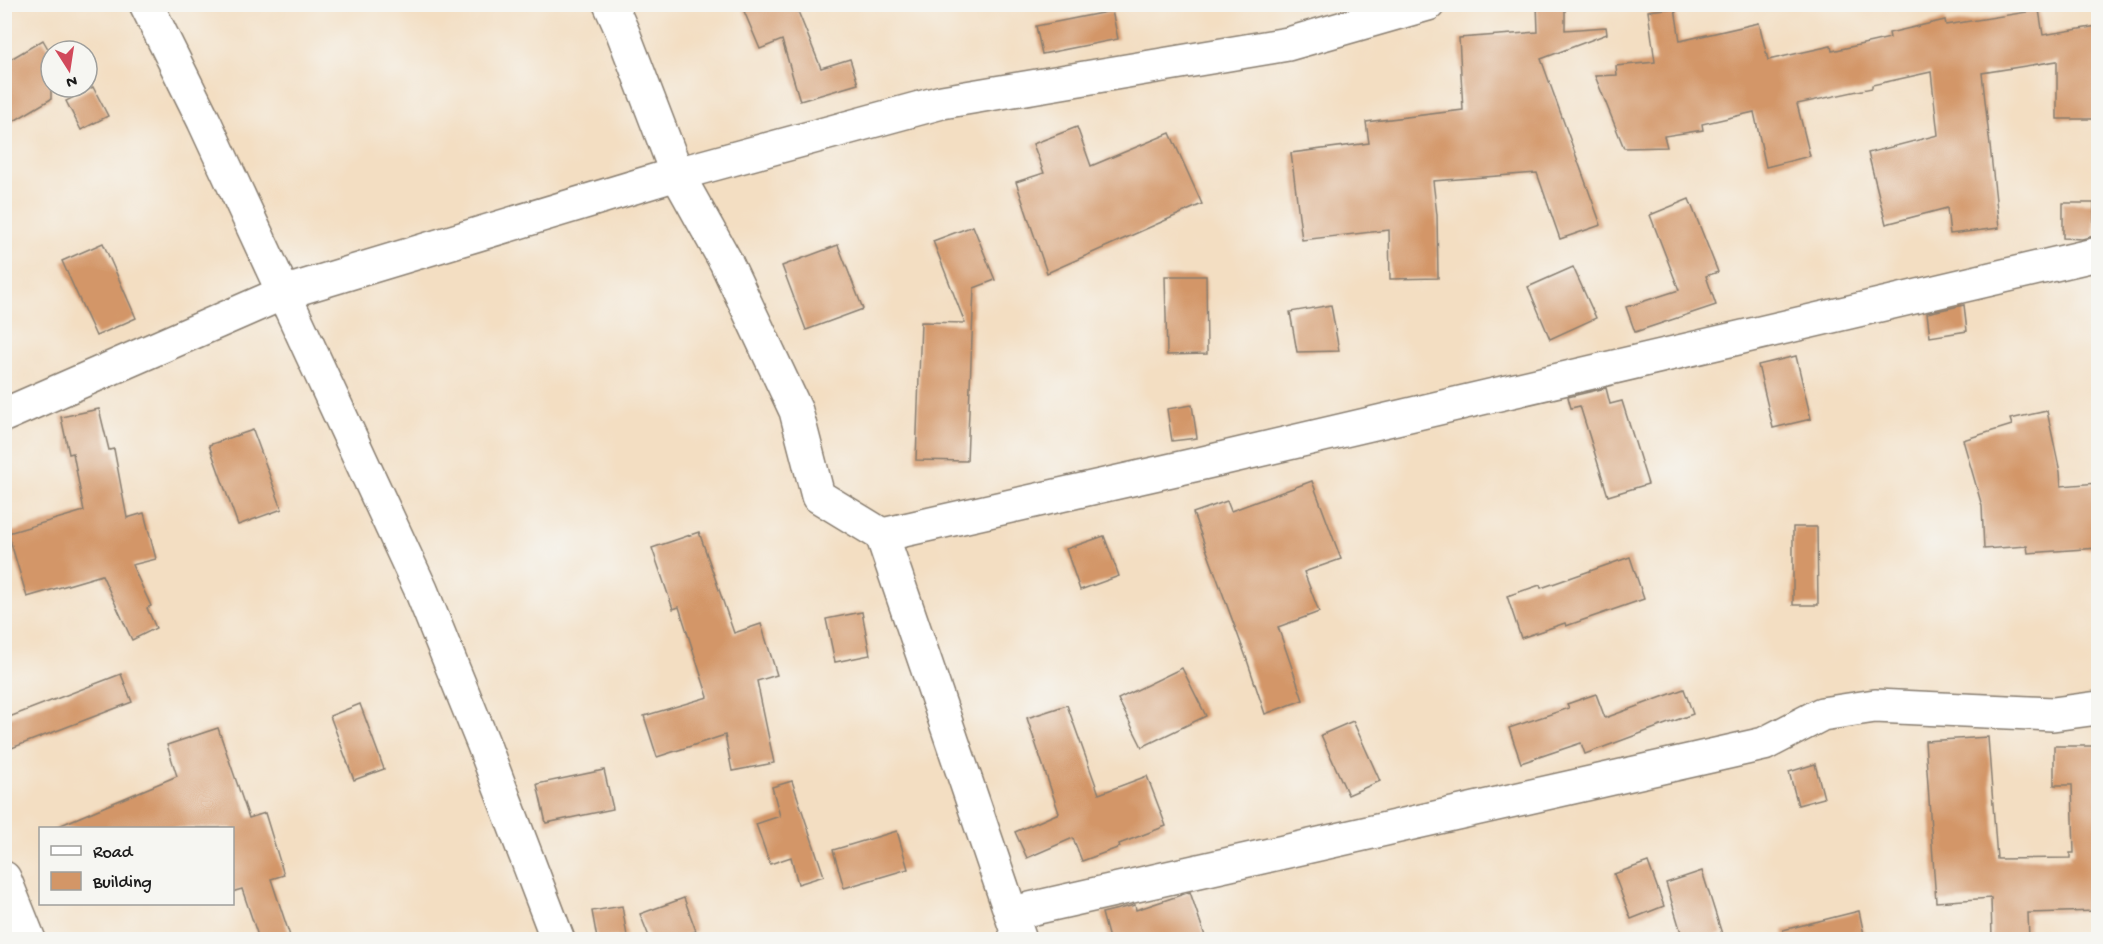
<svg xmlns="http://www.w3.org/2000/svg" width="2103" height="944" font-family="'Gochi Hand',sans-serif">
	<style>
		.building { fill: #d39667 }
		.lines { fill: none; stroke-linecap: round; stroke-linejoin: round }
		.minor-casing { stroke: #887d6f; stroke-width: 36 }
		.minor { stroke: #fff; stroke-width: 33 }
	</style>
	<rect width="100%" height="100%" fill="#f6f6f2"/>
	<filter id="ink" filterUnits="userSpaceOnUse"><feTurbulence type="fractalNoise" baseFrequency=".0167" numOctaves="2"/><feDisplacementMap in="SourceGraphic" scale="12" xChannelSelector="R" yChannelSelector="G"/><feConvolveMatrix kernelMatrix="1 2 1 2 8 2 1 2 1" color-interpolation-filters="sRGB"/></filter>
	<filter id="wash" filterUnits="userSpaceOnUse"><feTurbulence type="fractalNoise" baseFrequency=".008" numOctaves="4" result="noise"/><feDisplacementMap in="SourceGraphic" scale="24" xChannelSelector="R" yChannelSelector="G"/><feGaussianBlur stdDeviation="1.35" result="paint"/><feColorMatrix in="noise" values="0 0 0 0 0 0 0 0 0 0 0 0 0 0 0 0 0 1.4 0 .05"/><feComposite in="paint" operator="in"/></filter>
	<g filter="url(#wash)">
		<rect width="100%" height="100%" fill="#f3dec2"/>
		<g id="blocks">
			<g class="building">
				<polygon points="741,4 795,4 821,68 850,59 858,84 800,101 782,40 760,49"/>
				<polygon points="1537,4 1565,4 1565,30 1606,27 1607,34 1541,59 1601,225 1560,239 1537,173 1433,181 1437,215 1438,278 1390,279 1389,230 1302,240 1291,153 1369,143 1366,122 1463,110 1459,38 1538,32"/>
				<polygon points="1675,8 1680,41 1759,23 1768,60 1831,46 1832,51 1890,38 1889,33 1945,20 1946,25 2039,10 2043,35 2098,26 2097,119 2057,119 2057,61 1982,73 1999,228 1950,234 1947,208 1886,224 1868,153 1938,135 1931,72 1872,85 1872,88 1797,104 1810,156 1766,167 1754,112 1702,124 1703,130 1664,136 1667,147 1624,148 1595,76 1617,75 1616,66 1655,62 1648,11"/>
				<polygon points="1112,11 1118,39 1042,54 1036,26"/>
				<polygon points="43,40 51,54 51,99 4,127 4,63"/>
				<polygon points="93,87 108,116 81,130 66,101"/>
				<polygon points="1077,127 1091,166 1170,133 1202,204 1047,273 1016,182 1044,173 1033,144"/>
				<polygon points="1689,199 1718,272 1706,276 1716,305 1635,332 1626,307 1679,290 1650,215"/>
				<polygon points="2063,203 2094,203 2094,236 2082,239 2063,238"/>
				<polygon points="973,226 995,280 974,288 967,461 916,460 921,322 965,323 933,241"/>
				<polygon points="103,243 136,318 96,336 62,261"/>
				<polygon points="838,245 863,309 806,330 782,266"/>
				<polygon points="1573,267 1596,318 1550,339 1528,287"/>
				<polygon points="1165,276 1206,276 1207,354 1167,355"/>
				<polygon points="1331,305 1339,351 1297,352 1290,312"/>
				<polygon points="1964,305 1967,331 1930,337 1927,313"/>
				<polygon points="1796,356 1811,419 1773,428 1758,365"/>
				<polygon points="1606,388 1610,404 1622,401 1648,484 1608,496 1580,406 1571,408 1568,397"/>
				<polygon points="1192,405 1197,438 1172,441 1167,409"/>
				<polygon points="99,409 109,450 114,449 127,518 144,513 156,559 132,565 151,606 147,608 156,628 132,640 102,575 27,597 8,533 84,511 73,453 69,454 61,417"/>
				<polygon points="2047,411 2060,472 2061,486 2098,483 2098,548 2028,553 2027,546 1984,549 1982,506 1963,440 2012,425 2010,419"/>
				<polygon points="253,430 282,509 238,525 209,445"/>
				<polygon points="1312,481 1341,559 1304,572 1319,612 1278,627 1303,700 1265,714 1246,657 1193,513 1227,501 1231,511"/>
				<polygon points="1793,527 1817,527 1818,605 1793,605"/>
				<polygon points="699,532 734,633 761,624 777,675 757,681 774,763 732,771 725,735 657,757 644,716 708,697 679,607 673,609 652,548"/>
				<polygon points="1104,536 1119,576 1080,590 1066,549"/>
				<polygon points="1630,557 1644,599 1566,626 1565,623 1521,638 1507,596 1540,585 1541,588"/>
				<polygon points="862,612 870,655 835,662 826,619"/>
				<polygon points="1182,668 1206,716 1142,747 1118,699"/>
				<polygon points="121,674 132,702 4,751 4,719"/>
				<polygon points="1684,689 1693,714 1585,754 1581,743 1521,763 1509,728 1569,708 1567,704 1596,694 1605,718"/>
				<polygon points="360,704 384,769 354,780 330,716"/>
				<polygon points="1067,705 1099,794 1147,776 1166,826 1119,844 1120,847 1082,861 1073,838 1027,858 1015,832 1059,813 1027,718"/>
				<polygon points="1353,721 1380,781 1348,795 1321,735"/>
				<polygon points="218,728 249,818 265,813 284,875 271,879 291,939 259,939 242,889 232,892 232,828 54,828 177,776 167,745"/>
				<polygon points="1988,737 1997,859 2070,858 2070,853 2074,853 2072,785 2054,785 2054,746 2098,746 2098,911 2028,913 2029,939 1992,939 1991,898 1936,902 1925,741"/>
				<polygon points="1815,764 1824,798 1798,805 1789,772"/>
				<polygon points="604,770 613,809 546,823 537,784"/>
				<polygon points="792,781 824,876 798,884 791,857 770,864 756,824 780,816 772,787"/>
				<polygon points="897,831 908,869 844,888 833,850"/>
				<polygon points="1648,862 1664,906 1631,919 1614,874"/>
				<polygon points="1702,871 1722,934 1704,939 1683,939 1666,883"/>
				<polygon points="1190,892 1206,939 1109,939 1102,913 1135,905 1136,910"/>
				<polygon points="684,898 696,931 674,939 650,939 640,914"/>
				<polygon points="622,906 627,936 597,939 592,911"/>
				<polygon points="1859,911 1865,939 1784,939 1783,930"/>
			</g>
		</g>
	</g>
	<g filter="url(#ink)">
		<use href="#blocks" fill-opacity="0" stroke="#887d6f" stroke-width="1.5"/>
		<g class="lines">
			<defs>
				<g id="minor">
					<polyline points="146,4 204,121 421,590 483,743 558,940"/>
					<polyline points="4,415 283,293 677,174 623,33 610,4"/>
					<polyline points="882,535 1203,463 2098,254"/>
					<polyline points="4,878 29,940"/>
					<polyline points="1012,913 1764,744 1822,714 1875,706 2053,714 2098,708"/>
					<polyline points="1020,940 882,535 818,496 796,411 726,262 677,174 942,102 1288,44 1428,4"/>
				</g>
			</defs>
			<use href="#minor" class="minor-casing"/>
			<use href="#minor" class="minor"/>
		</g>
	</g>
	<rect width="2103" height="944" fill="none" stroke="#f6f6f2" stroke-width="24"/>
	<rect x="39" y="827" width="195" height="78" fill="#f6f6f2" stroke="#9f9f9c" stroke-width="1.5"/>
	<rect x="51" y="846" width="30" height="9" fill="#ffffff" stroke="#9f9f9c" stroke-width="1.5"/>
	<text x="93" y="857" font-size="18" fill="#1c1c1c">Road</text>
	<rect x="51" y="872" width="30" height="18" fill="#d39667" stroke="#9f9f9c" stroke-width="1.5"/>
	<text x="93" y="887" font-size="18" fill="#1c1c1c">Building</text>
	<g transform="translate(69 69) rotate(168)"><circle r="28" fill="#f6f6f2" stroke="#9f9f9c" stroke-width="1.5"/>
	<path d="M0-4.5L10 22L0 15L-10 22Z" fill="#d1495b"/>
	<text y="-9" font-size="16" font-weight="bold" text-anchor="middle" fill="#1c1c1c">N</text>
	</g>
</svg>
